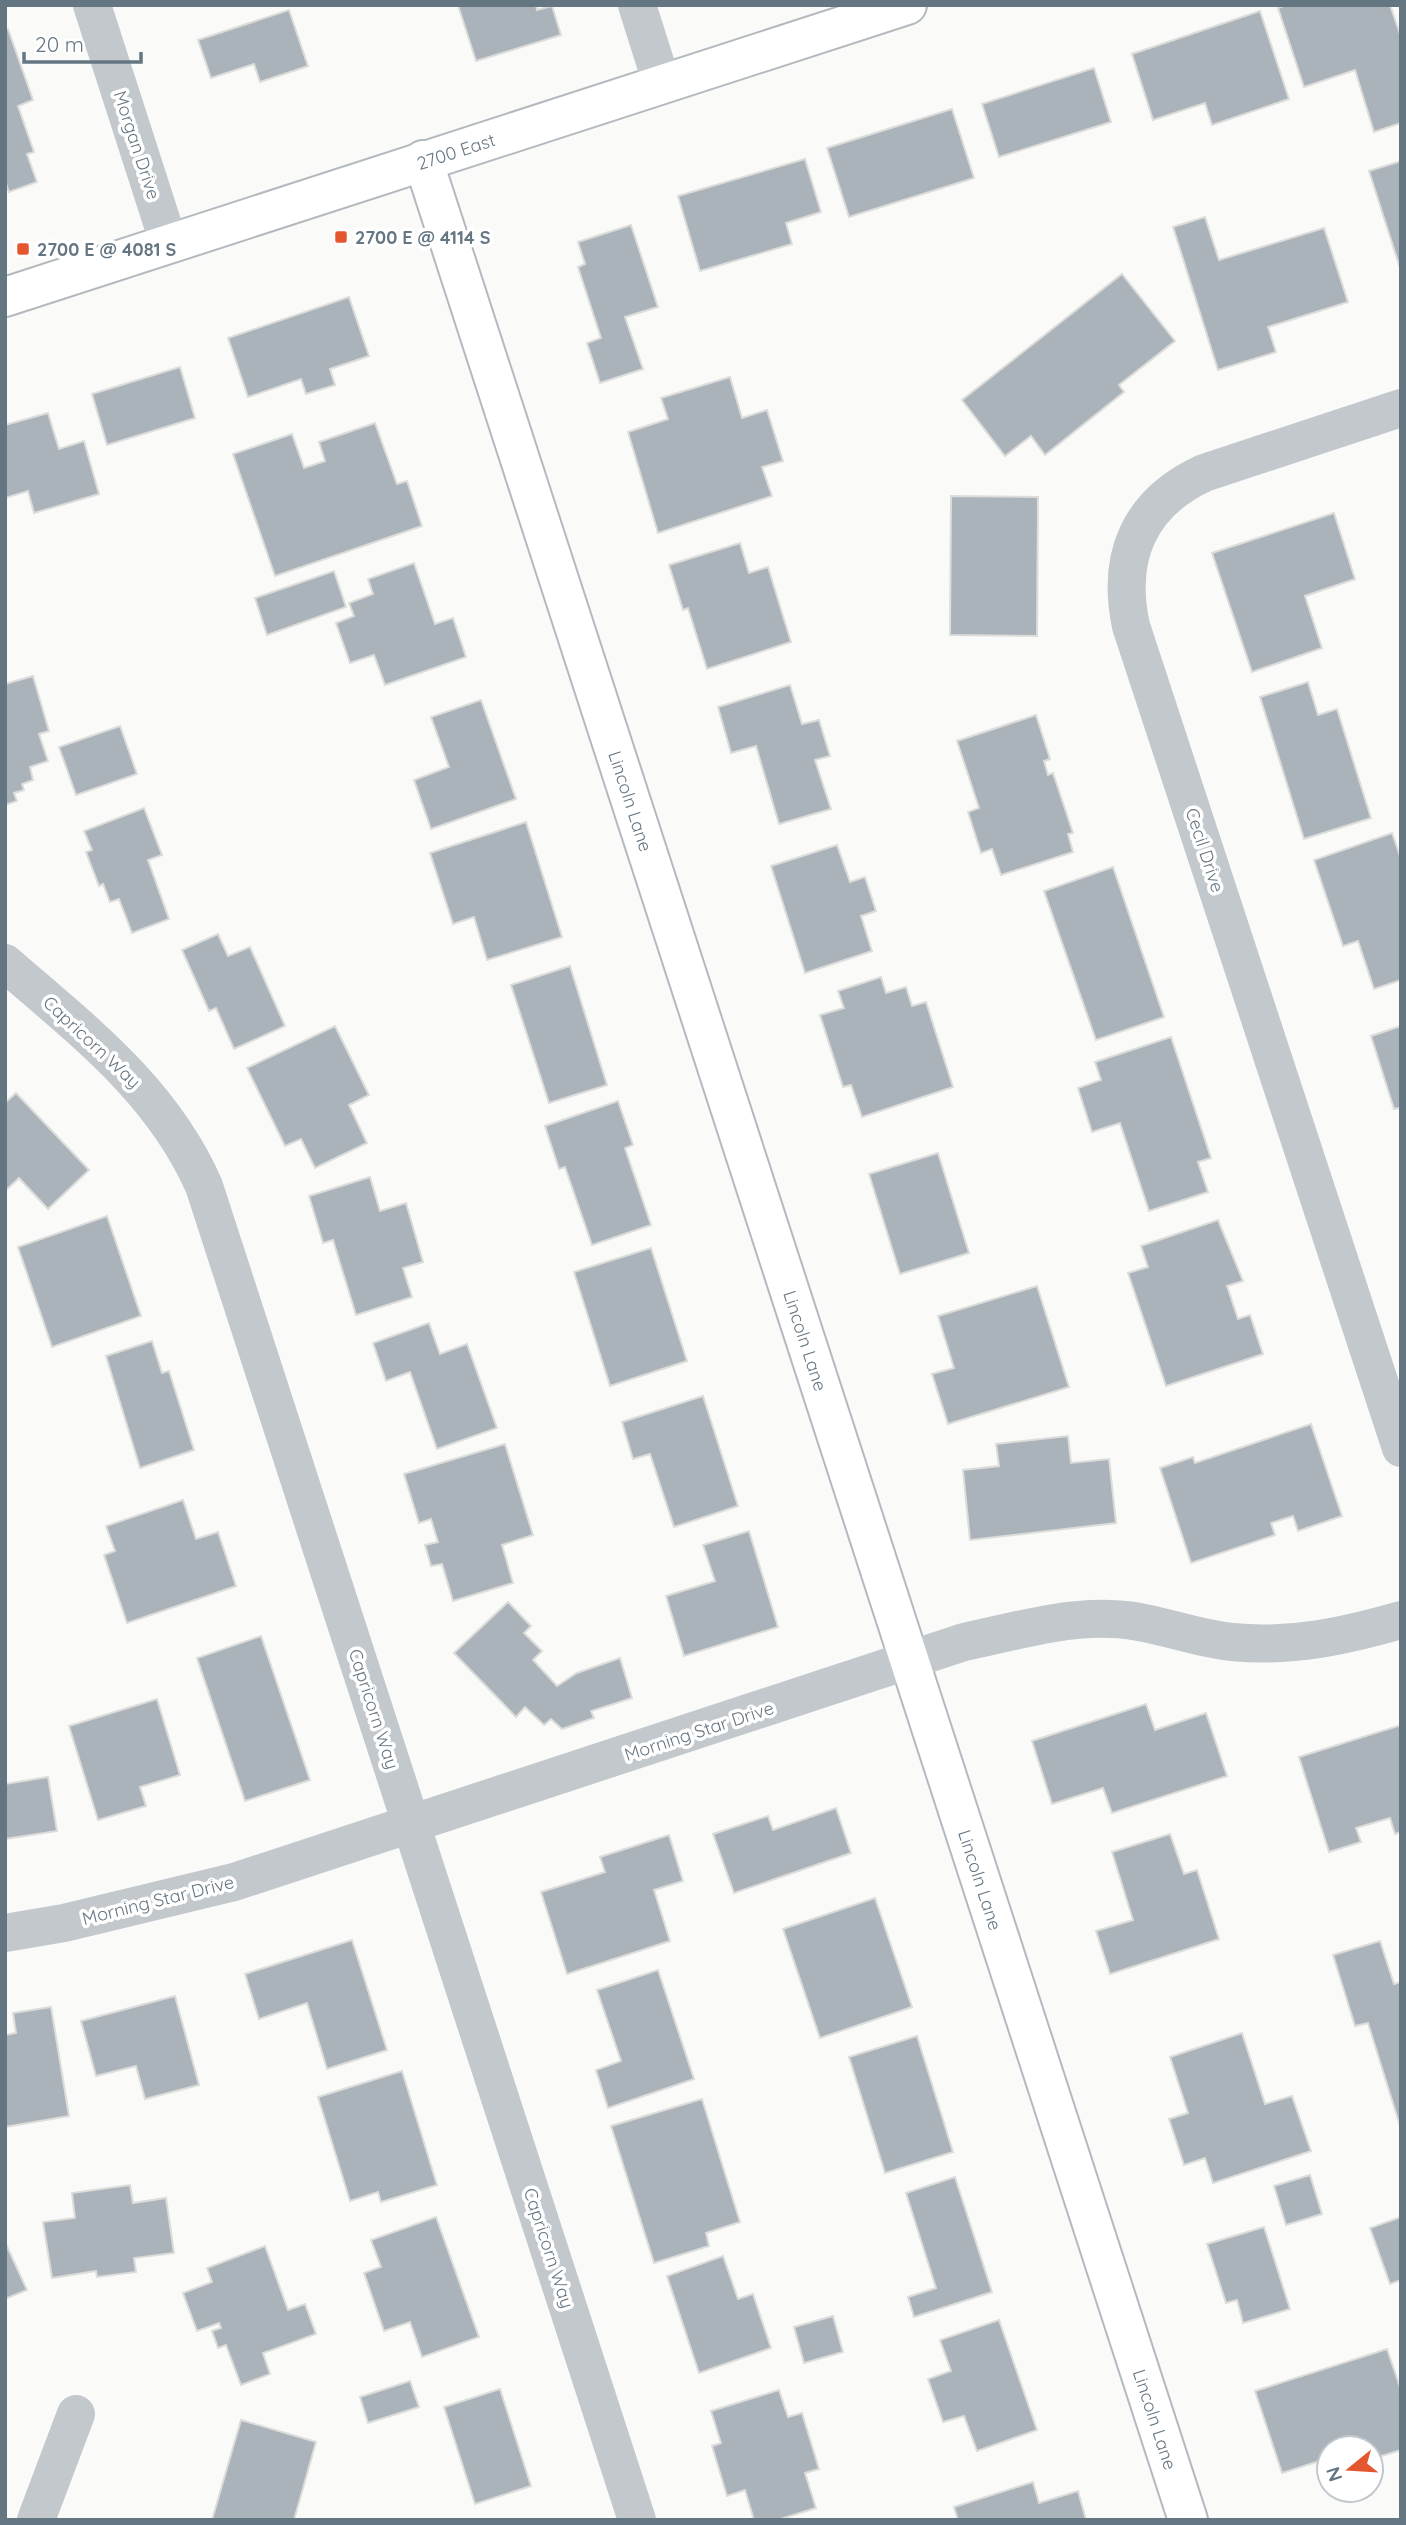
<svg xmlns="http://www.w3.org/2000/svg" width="1406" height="2525" font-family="Quicksand,sans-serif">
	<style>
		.building { fill: #aab3b9; stroke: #dcdcda; stroke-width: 2 }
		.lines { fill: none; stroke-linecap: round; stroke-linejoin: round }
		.secondary-casing { stroke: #b3babf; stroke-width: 42 }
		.street { stroke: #c3c8cc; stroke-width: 38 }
		.secondary { stroke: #fff; stroke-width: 38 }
		.poi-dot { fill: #e4572e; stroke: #fff; stroke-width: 2.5 }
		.labels { text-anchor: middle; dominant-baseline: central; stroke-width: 7; stroke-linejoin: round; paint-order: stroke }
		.street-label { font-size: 18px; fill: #657683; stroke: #fff }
		.poi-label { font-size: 18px; font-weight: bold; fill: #657683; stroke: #fff; text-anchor: start }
	</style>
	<rect width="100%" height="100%" fill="#fafaf8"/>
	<g class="building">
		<polygon points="458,5 536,5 537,10 552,6 561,35 476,61"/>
		<polygon points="1286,5 1390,5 1401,37 1401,123 1374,132 1355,70 1304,87 1278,8"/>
		<polygon points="289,10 308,66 260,82 254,64 211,78 198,40"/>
		<polygon points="1260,11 1289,99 1212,125 1205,103 1153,120 1132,54"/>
		<polygon points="8,29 33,100 18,106 34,152 27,154 37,182 9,192 5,181 5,30"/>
		<polygon points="1094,68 1111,122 999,157 982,104"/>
		<polygon points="952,109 974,178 849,217 827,148"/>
		<polygon points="805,159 821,212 786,223 792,244 700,271 678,196"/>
		<polygon points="1401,161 1401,271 1369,171"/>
		<polygon points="1205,217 1219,260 1324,228 1348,302 1268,327 1276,352 1218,370 1173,227"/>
		<polygon points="631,225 658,307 625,317 643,369 600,383 587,343 601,338 578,267 585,264 578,242"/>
		<polygon points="1122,274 1175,341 1119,385 1124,392 1045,455 1031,436 1005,456 962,400"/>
		<polygon points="349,297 369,356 330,369 335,385 306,394 301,379 248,397 228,338"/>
		<polygon points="180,367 195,418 107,445 92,394"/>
		<polygon points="730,377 742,418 767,410 783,461 762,467 772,496 658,533 628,432 668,419 661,398"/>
		<polygon points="48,413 59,449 84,441 99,494 34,513 28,491 5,498 5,425"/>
		<polygon points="375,423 397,484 407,481 422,526 275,576 233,454 292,434 304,468 325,461 319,442"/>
		<polygon points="951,496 1038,497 1037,636 950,635"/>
		<polygon points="1334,513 1355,579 1305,596 1322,648 1252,672 1212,553"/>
		<polygon points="740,543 749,573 768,567 791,642 707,669 688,608 683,610 669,565"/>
		<polygon points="414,563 435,624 453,618 466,657 385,685 374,655 350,663 336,623 354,616 349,603 373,594 368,579"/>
		<polygon points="334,571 346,607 267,635 255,598"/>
		<polygon points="33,676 49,731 39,734 48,761 30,767 33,780 22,784 24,790 14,793 17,801 5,805 5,684"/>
		<polygon points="1308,682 1318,715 1337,709 1371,818 1304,839 1260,697"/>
		<polygon points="790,685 802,724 819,720 830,756 815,760 831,809 779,824 756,746 731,753 718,707"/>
		<polygon points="481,700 516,799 431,829 414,780 449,767 431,717"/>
		<polygon points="1036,715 1050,759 1044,761 1048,775 1053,773 1073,833 1068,834 1073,852 1001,875 992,849 981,853 968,812 979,808 957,741"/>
		<polygon points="120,726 137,774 76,795 59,747"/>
		<polygon points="144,808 162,855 148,860 169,919 132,933 119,899 110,902 103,884 99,886 86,852 92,850 84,831"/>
		<polygon points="526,822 562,937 487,960 474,917 453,924 430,853"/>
		<polygon points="1392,833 1401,859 1401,980 1374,989 1358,941 1343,946 1314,860"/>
		<polygon points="837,845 850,882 865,877 876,911 861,916 872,951 805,973 771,866"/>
		<polygon points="1113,867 1164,1017 1096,1040 1044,891"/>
		<polygon points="218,934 228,956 250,947 285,1026 234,1049 216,1008 209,1011 182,950"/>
		<polygon points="570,966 607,1085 549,1103 511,985"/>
		<polygon points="881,977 886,993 906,987 912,1006 926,1002 953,1087 862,1117 851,1085 843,1087 820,1015 844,1008 838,991"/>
		<polygon points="335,1026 369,1095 349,1105 367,1143 315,1168 301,1139 285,1146 247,1068"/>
		<polygon points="1401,1026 1401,1112 1399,1108 1394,1109 1371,1036"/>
		<polygon points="1171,1037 1211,1158 1198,1162 1208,1192 1149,1211 1120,1123 1092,1132 1078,1088 1101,1080 1095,1062"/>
		<polygon points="16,1093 89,1170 48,1209 19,1178 5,1191 5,1103"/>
		<polygon points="618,1101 633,1145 625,1148 651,1225 592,1245 565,1167 559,1169 545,1126"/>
		<polygon points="938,1153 969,1253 900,1274 869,1174"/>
		<polygon points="370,1177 380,1211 406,1203 423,1262 403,1268 412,1297 356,1315 333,1240 323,1243 309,1196"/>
		<polygon points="107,1216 141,1316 52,1347 18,1247"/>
		<polygon points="1218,1220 1243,1281 1227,1286 1238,1319 1250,1315 1263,1354 1166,1386 1128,1273 1148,1267 1141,1246"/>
		<polygon points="651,1248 687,1361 610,1386 574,1272"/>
		<polygon points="1037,1286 1069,1387 948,1424 932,1374 954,1368 938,1316"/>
		<polygon points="429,1323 440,1354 467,1344 497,1428 437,1449 410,1372 386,1381 373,1343"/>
		<polygon points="152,1341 162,1373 169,1371 194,1450 140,1468 106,1356"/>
		<polygon points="703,1396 738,1506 674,1527 650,1454 633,1459 622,1422"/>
		<polygon points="1311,1424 1342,1516 1298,1531 1293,1516 1271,1523 1275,1535 1191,1563 1160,1468 1193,1457 1195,1463"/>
		<polygon points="1068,1436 1071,1463 1109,1459 1116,1523 970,1540 963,1470 999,1466 996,1444"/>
		<polygon points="505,1444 533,1535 502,1545 513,1583 453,1601 442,1564 431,1566 425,1545 438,1542 431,1519 419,1523 404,1474"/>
		<polygon points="183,1500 196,1539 218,1532 236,1586 127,1623 104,1555 115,1551 106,1526"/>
		<polygon points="749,1531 778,1627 684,1656 666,1596 715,1581 703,1545"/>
		<polygon points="508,1602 531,1626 524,1633 542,1651 533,1660 557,1686 577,1673 620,1658 632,1698 591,1711 594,1718 562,1729 551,1719 544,1725 525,1707 516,1717 454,1653"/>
		<polygon points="261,1636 310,1780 245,1801 197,1658"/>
		<polygon points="157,1699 180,1775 140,1787 146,1806 98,1820 69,1726"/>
		<polygon points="1146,1704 1155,1730 1206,1713 1227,1776 1112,1813 1103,1788 1052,1804 1032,1741"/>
		<polygon points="1401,1725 1401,1832 1395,1834 1390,1818 1356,1828 1361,1842 1329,1852 1299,1757"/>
		<polygon points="48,1777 57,1831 5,1839 5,1784"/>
		<polygon points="836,1808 851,1853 734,1893 713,1834 768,1816 773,1830"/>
		<polygon points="1170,1834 1184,1874 1197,1870 1219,1939 1110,1974 1096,1931 1133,1920 1112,1852"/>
		<polygon points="669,1835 683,1881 654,1890 670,1941 567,1974 541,1892 605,1872 600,1857"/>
		<polygon points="875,1898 912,2007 820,2038 783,1929"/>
		<polygon points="352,1940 387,2050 327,2069 307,2003 259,2019 245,1974"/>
		<polygon points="1380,1941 1394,1984 1401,1982 1401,2129 1368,2023 1355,2026 1333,1955"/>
		<polygon points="658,1970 694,2079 608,2108 596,2070 621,2061 597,1990"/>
		<polygon points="175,1996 199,2085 145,2099 136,2066 96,2076 81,2021"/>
		<polygon points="51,2007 69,2116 5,2127 5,2035 16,2033 13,2013"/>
		<polygon points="1242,2033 1265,2104 1292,2096 1311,2151 1213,2183 1205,2158 1184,2165 1169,2119 1188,2113 1170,2057"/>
		<polygon points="917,2036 953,2152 885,2173 849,2057"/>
		<polygon points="402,2071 437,2185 381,2202 378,2192 350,2201 318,2097"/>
		<polygon points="702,2099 740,2222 706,2233 709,2246 654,2263 611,2126"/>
		<polygon points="1310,2175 1322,2214 1286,2225 1274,2186"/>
		<polygon points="955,2177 992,2292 914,2317 908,2297 936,2288 906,2193"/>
		<polygon points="130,2185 133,2203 166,2198 174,2253 134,2258 136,2272 97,2277 96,2271 52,2278 43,2222 75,2218 72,2193"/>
		<polygon points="436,2217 479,2337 422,2357 410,2322 384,2331 364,2273 381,2267 371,2240"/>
		<polygon points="1401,2217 1401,2280 1390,2284 1370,2228"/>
		<polygon points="1264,2227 1290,2309 1243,2323 1237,2300 1226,2303 1207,2244"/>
		<polygon points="5,2242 27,2290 5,2299"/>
		<polygon points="265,2246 288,2310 305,2304 316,2334 263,2353 270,2374 241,2385 226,2345 218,2348 212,2331 221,2328 219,2323 197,2331 183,2293 212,2282 207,2268"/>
		<polygon points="723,2256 738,2299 753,2294 771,2348 699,2373 667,2276"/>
		<polygon points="833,2316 843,2352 804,2363 794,2327"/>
		<polygon points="999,2320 1037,2430 977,2451 964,2416 943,2422 928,2379 951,2371 940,2340"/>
		<polygon points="1387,2349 1401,2390 1401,2450 1375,2458 1370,2445 1359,2448 1329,2448 1329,2458 1282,2473 1255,2391"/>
		<polygon points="410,2381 419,2407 368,2423 360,2397"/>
		<polygon points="500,2389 531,2486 475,2504 444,2407"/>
		<polygon points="779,2390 788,2417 802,2413 819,2469 805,2473 816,2508 777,2520 754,2520 745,2490 727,2496 712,2446 721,2443 711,2411"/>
		<polygon points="241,2420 316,2442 294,2520 212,2520"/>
		<polygon points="1033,2482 1039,2503 1078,2491 1086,2520 958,2520 954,2507"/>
	</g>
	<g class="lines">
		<defs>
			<g id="secondary">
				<path id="s1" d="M423 160 1188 2520"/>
				<path id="s2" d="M5 297 907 5"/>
			</g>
		</defs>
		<use href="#secondary" class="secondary-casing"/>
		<g class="street">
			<polyline points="92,5 169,244"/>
			<polyline points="637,5 662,84"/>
			<path d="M1401 408 1204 473C1139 503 1116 556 1131 626L1401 1448"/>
			<path d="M5 963C82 1030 162 1090 204 1186L637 2520"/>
			<path d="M5 1933 64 1923 234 1882 964 1642C1012 1632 1062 1617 1111 1619 1153 1620 1191 1638 1232 1642 1291 1648 1345 1636 1401 1620"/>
			<polyline points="36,2520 76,2414"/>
		</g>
		<use href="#secondary" class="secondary"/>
	</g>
	<g class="poi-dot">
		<rect x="334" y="230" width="14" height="14" rx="3.5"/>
		<rect x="16" y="242" width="14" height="14" rx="3.5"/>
	</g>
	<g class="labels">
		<g class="street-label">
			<text transform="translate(137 145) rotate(72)">Morgan Drive</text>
			<text stroke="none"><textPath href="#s2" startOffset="474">2700 East</textPath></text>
			<text stroke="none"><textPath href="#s1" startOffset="674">Lincoln Lane</textPath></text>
			<text transform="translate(1205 850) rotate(72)">Cecil Drive</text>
			<text transform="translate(92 1042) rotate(43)">Capricorn Way</text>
			<text stroke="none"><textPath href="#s1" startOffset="1241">Lincoln Lane</textPath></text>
			<text transform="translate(374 1709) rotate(72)">Capricorn Way</text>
			<text transform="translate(699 1731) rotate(-18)">Morning Star Drive</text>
			<text stroke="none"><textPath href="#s1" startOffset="1808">Lincoln Lane</textPath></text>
			<text transform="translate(158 1900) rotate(-14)">Morning Star Drive</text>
			<text transform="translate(549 2248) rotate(72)">Capricorn Way</text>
			<text stroke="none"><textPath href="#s1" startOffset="2375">Lincoln Lane</textPath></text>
		</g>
		<g class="poi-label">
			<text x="355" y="237">2700 E @ 4114 S</text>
			<text x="37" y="249">2700 E @ 4081 S</text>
		</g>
	</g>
	<rect width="1406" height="2525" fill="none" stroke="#657683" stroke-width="14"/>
	<g transform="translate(1350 2469) rotate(252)"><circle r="33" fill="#ffffff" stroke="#c1c8cd" stroke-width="2"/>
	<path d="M0-5L12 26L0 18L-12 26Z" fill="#e4572e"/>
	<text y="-10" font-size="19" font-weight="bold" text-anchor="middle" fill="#657683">N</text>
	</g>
	<path d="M24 52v10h117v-10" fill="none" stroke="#657683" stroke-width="3.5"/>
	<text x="35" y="52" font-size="21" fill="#657683" stroke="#ffffff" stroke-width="5" paint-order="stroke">20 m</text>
</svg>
